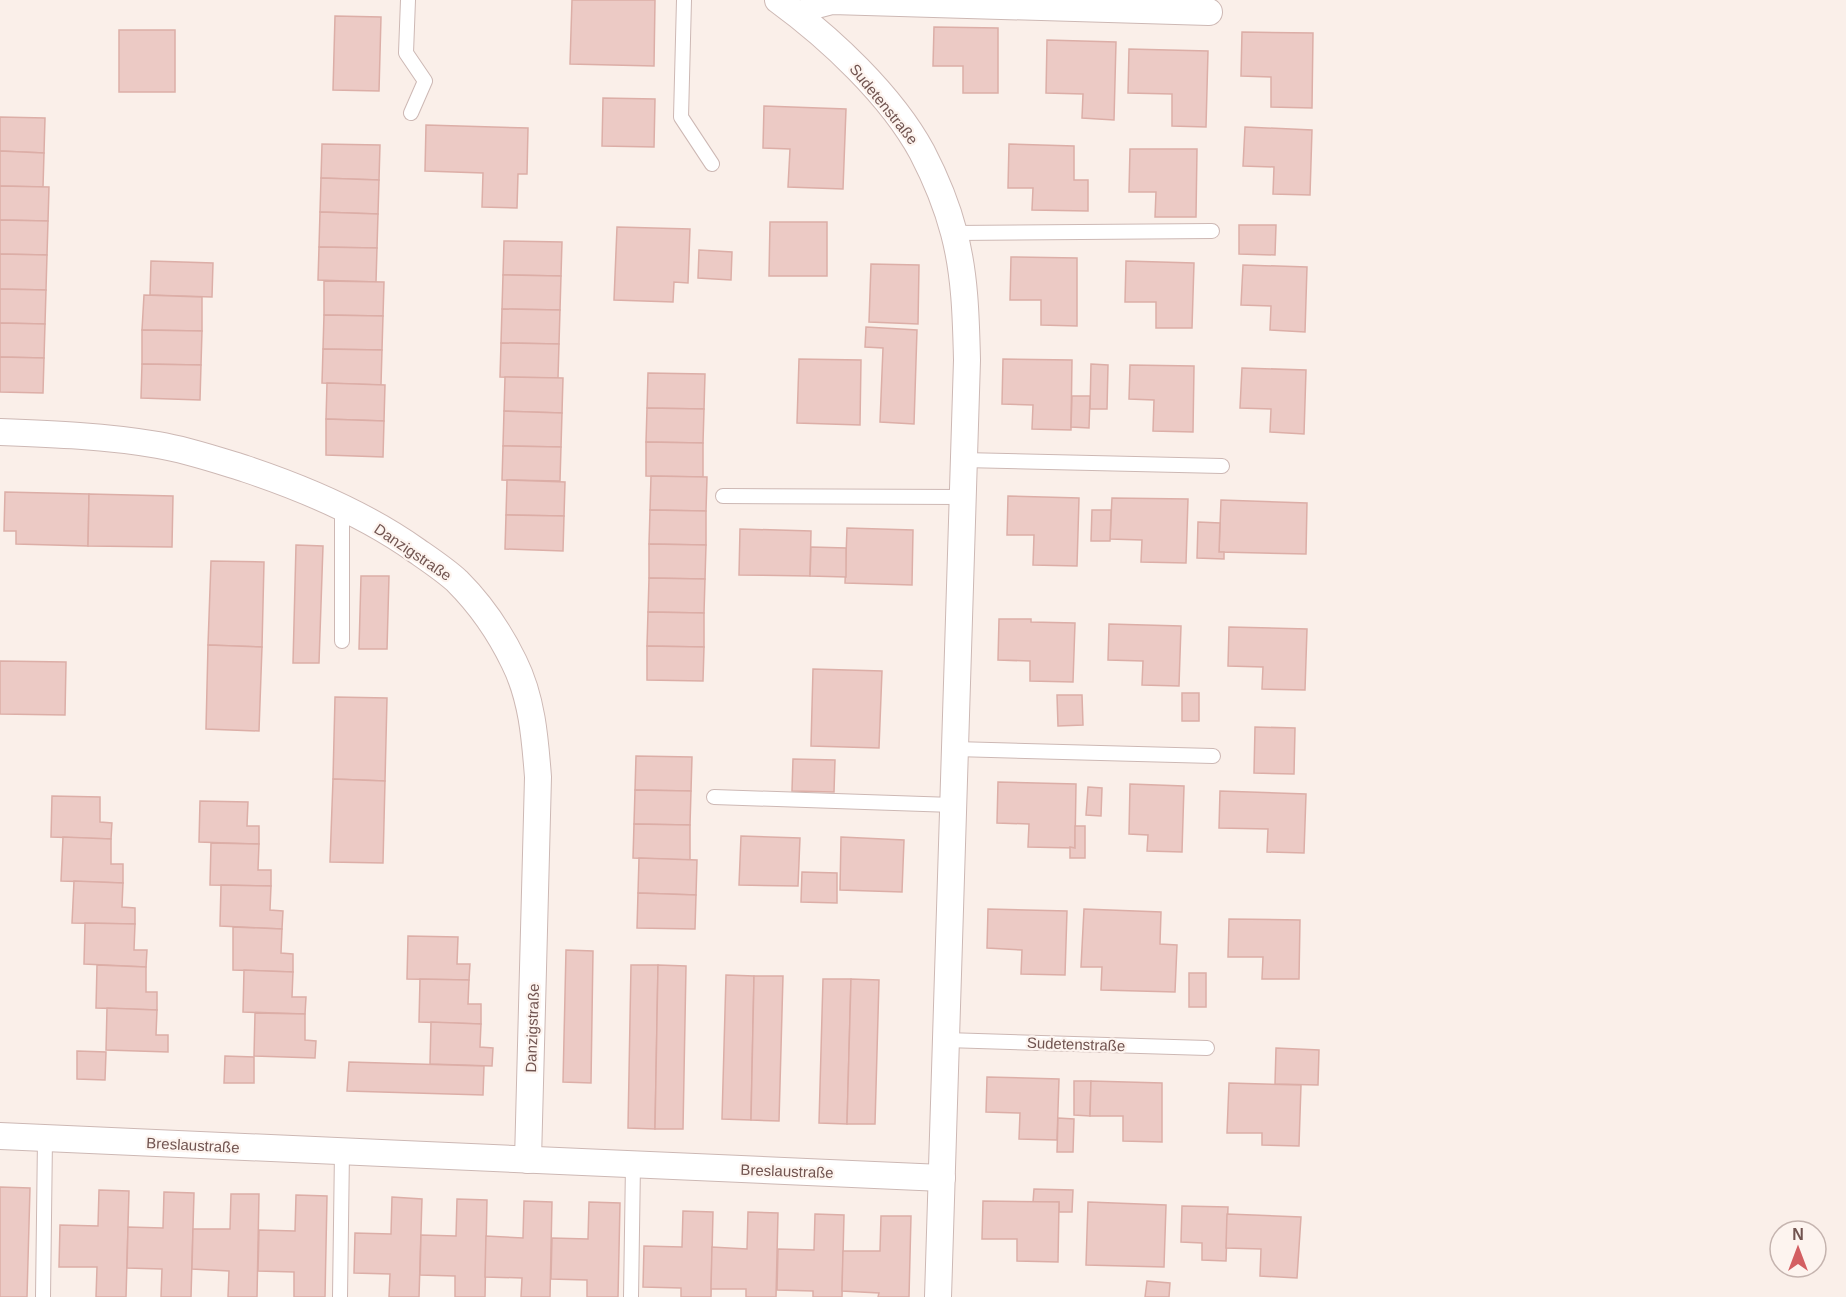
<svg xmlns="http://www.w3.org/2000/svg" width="1846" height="1297" font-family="Helvetica,sans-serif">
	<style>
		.building { fill: #eccac5; stroke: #dcaea7; stroke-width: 1.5 }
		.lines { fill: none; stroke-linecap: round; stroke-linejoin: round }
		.lane-casing { stroke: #cdb8b4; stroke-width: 16 }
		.street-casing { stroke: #cdb8b4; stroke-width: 28 }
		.lane { stroke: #fff; stroke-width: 14 }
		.street { stroke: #fff; stroke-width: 26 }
		.labels { text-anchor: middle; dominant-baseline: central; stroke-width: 4.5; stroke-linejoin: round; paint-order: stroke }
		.street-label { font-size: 15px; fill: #715450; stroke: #fdf4ef }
	</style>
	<rect width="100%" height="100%" fill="#faefe9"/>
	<g class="building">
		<polygon points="572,0 655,0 654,66 570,64"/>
		<polygon points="335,16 381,17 379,91 333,90"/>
		<polygon points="934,27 998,28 998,93 963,93 963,66 933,66"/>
		<rect x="119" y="30" width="56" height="62"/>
		<polygon points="1242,32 1313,33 1312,108 1271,107 1271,77 1241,76"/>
		<polygon points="1047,40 1116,42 1114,120 1082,118 1083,94 1046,93"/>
		<polygon points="1129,49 1208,51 1206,127 1172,126 1172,94 1128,93"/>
		<polygon points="603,98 655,99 654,147 602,146"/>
		<polygon points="764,106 846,109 843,189 788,187 790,149 763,148"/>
		<polygon points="0,117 45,118 44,153 0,151"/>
		<polygon points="426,125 528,128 527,174 518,174 517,208 482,207 483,173 425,171"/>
		<polygon points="1245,127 1312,130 1310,195 1273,194 1274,167 1243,166"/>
		<polygon points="322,144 380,145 379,180 321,178"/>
		<polygon points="1009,144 1074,146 1074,180 1088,180 1088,211 1032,210 1033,188 1008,188"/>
		<polygon points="1130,149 1197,149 1196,217 1155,217 1156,192 1129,192"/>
		<polygon points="0,151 44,153 43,187 0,186"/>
		<polygon points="321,178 379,180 378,214 320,212"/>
		<polygon points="0,186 49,187 48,221 0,220"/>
		<polygon points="320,212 378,214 377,248 319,247"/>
		<polygon points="0,220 48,221 47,255 0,254"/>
		<polygon points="770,222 827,222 827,276 769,276"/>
		<polygon points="1239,225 1276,225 1275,255 1239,254"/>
		<polygon points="617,227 690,229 688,283 674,282 673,302 614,300"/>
		<polygon points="504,241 562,242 561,276 503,275"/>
		<polygon points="319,247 377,248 376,282 318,280"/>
		<polygon points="699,250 732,252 731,280 698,278"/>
		<polygon points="0,254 47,255 46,290 0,289"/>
		<polygon points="1011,257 1077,258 1077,326 1041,325 1041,300 1010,300"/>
		<polygon points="151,261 213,263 212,297 150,295"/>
		<polygon points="1126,261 1194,263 1192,328 1156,328 1156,302 1125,302"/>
		<polygon points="871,264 919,265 918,324 869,322"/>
		<polygon points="1243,265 1307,267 1305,332 1270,330 1271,306 1241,305"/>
		<polygon points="503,275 561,276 560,310 502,309"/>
		<polygon points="324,281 384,282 383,316 324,315"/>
		<polygon points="0,289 46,290 45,324 0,323"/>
		<polygon points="144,295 202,297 202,331 142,330"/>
		<polygon points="502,309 560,310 559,344 501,343"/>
		<polygon points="324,315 383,316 382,350 323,349"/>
		<polygon points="0,323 45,324 44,358 0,357"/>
		<polygon points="866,327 917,330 914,424 880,422 883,348 865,347"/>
		<polygon points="142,330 202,331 201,365 142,364"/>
		<polygon points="501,343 559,344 558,378 500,377"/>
		<polygon points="323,349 382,350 381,385 322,383"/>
		<polygon points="0,357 44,358 43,393 0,392"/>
		<polygon points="799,359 861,360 860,425 797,423"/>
		<polygon points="1003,359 1072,360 1071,430 1032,429 1033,405 1002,404"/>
		<polygon points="142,364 201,365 200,400 141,398"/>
		<polygon points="1091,364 1108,365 1107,409 1090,409"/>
		<polygon points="1130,365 1194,366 1193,432 1153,431 1154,400 1129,399"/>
		<polygon points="1242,368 1306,370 1304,434 1270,432 1271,409 1240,408"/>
		<polygon points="648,373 705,374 704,409 647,408"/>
		<polygon points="505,377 563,378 562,413 504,411"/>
		<polygon points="327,383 385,385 384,421 326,419"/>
		<polygon points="1072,396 1090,396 1089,428 1071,427"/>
		<polygon points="647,408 704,409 703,443 646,442"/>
		<polygon points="504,411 562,413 561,447 503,446"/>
		<polygon points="326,419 384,421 383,457 326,455"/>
		<polygon points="646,442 703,443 703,477 646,476"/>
		<polygon points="503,446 561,447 560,481 502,480"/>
		<polygon points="651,476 707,477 706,511 650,510"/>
		<polygon points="507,480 565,482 564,516 506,515"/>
		<polygon points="5,492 89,494 88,546 16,544 16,531 4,531"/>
		<polygon points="89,494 173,496 172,547 88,546"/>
		<polygon points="1008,496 1079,498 1077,566 1033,565 1034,535 1007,535"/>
		<polygon points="1112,498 1188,499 1186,563 1141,562 1142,540 1110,539"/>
		<polygon points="1221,500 1307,503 1306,554 1219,552"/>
		<polygon points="650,510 706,511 706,545 649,544"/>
		<polygon points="1092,510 1111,510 1110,541 1091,541"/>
		<polygon points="506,515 564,516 563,551 505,549"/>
		<polygon points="1198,522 1220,523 1219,552 1224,552 1224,559 1197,558"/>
		<polygon points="847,528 913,530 912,585 845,583"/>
		<polygon points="740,529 811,531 810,576 739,575"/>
		<polygon points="649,544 706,545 705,579 649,578"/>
		<polygon points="296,545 323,546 319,663 293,663"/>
		<polygon points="811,547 846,548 846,577 810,576"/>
		<polygon points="211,561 264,562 262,647 208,645"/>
		<polygon points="361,576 389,576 387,649 359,649"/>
		<polygon points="649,578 705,579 704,613 648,612"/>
		<polygon points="648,612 704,613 704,647 647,646"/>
		<polygon points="999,619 1031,619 1031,622 1075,623 1073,682 1030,681 1030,661 998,660"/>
		<polygon points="1109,624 1181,626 1179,686 1142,685 1143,661 1108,660"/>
		<polygon points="1229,627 1307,629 1305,690 1262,689 1263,667 1228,666"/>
		<polygon points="208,645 262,647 259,731 206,729"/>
		<polygon points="647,646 704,647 703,681 647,680"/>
		<polygon points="0,661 66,662 65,715 0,714"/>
		<polygon points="813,669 882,671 879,748 811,746"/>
		<rect x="1182" y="693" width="17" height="28"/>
		<polygon points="1057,695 1082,695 1083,725 1058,726"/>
		<polygon points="335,697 387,698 385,781 333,779"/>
		<polygon points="1255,727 1295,728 1294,774 1254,773"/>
		<polygon points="636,756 692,757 691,791 635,790"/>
		<polygon points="793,759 835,760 834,792 792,791"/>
		<polygon points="333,779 385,781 383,863 330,862"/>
		<polygon points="998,782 1076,784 1075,848 1028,847 1029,824 997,823"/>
		<polygon points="1130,784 1184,786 1182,852 1147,851 1148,835 1129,834"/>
		<polygon points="1088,787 1102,788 1101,816 1086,815"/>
		<polygon points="635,790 691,791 690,825 634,824"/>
		<polygon points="1220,791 1306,794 1304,853 1267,852 1268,829 1219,828"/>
		<polygon points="52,796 100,797 100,822 112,823 111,839 51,837"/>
		<polygon points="200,801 248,802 247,826 259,826 259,844 199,842"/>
		<polygon points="634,824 690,825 690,860 633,858"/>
		<polygon points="1075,826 1085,826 1085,858 1070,858 1070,847 1075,848"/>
		<polygon points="741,836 800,838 798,886 739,885"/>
		<polygon points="63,837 111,839 111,864 123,864 123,883 61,881"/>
		<polygon points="841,837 904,840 902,892 840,890"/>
		<polygon points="211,843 259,844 258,870 271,870 271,886 210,885"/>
		<polygon points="639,858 697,860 696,895 638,893"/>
		<polygon points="802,872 837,873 837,903 801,902"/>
		<polygon points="74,881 123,883 122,907 135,908 135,924 72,923"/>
		<polygon points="221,885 271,886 270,910 283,911 282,929 220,926"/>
		<polygon points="638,893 696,895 695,929 637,928"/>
		<polygon points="988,909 1067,911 1065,975 1021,974 1022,950 987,948"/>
		<polygon points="1084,909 1161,912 1160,944 1177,945 1175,992 1101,990 1102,967 1081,967"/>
		<polygon points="1229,919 1300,920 1299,979 1262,979 1263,957 1228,957"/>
		<polygon points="85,923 135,924 134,950 147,950 146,967 84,964"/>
		<polygon points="233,927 282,929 281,953 293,954 293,972 233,970"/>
		<polygon points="408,936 458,937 457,964 470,964 469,980 407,979"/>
		<polygon points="566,950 593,951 591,1083 563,1082"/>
		<polygon points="97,965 146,967 146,992 157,992 157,1010 96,1008"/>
		<polygon points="631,965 658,965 655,1129 628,1128"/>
		<polygon points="658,965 686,966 683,1129 655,1129"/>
		<polygon points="244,970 293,972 292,997 306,997 305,1014 243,1012"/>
		<rect x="1189" y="973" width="17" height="34"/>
		<polygon points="726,975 754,976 751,1120 722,1119"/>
		<polygon points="754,976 783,976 779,1121 751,1120"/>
		<polygon points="420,979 469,980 468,1004 481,1004 481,1024 419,1022"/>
		<polygon points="823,979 851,979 847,1124 819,1123"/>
		<polygon points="851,979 879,980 875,1124 847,1124"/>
		<polygon points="107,1008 157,1010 156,1035 168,1035 168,1052 106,1050"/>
		<polygon points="255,1013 305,1014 305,1040 316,1041 315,1058 254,1056"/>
		<polygon points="431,1022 481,1024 480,1047 493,1048 492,1066 430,1064"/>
		<polygon points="1276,1048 1319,1050 1318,1085 1275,1084"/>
		<polygon points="77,1051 106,1052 105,1080 77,1079"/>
		<polygon points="225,1056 254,1057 254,1083 224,1083"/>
		<polygon points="349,1062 484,1066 483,1095 347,1091"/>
		<polygon points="987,1077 1059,1079 1057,1140 1019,1139 1020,1113 986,1112"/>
		<polygon points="1074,1081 1091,1081 1090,1116 1074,1115"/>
		<polygon points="1091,1081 1162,1083 1162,1142 1123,1141 1123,1116 1090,1116"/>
		<polygon points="1229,1083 1301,1085 1299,1146 1262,1145 1262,1133 1227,1133"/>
		<polygon points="1058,1118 1074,1119 1073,1152 1057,1152"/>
		<polygon points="0,1187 30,1188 27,1297 0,1297"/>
		<polygon points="1034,1189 1073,1190 1072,1212 1059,1212 1059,1202 1033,1202"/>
		<polygon points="99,1190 129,1191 126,1297 96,1297 97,1267 59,1267 60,1225 98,1226"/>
		<polygon points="164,1192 194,1193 191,1297 161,1297 162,1269 127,1268 128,1227 163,1228"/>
		<polygon points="231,1194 259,1194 257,1297 228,1297 229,1271 192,1269 193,1229 230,1229"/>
		<polygon points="296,1195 327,1196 325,1297 294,1297 294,1272 258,1271 259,1230 295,1231"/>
		<polygon points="392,1197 422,1199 419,1297 389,1297 390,1274 354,1273 355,1233 391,1234"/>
		<polygon points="457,1199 487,1200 485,1297 455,1297 455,1276 420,1275 421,1235 456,1236"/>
		<polygon points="524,1201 552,1202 550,1297 521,1297 522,1278 485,1277 486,1236 523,1238"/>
		<polygon points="983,1201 1059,1202 1058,1262 1017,1261 1017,1239 982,1239"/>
		<polygon points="589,1202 620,1203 618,1297 587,1297 587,1280 551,1279 552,1238 588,1239"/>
		<polygon points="1088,1202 1166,1205 1164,1267 1086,1265"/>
		<polygon points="1182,1206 1228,1207 1226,1261 1202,1260 1202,1243 1181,1242"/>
		<polygon points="683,1211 713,1212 711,1297 681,1297 681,1288 643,1287 644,1246 682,1247"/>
		<polygon points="748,1212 778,1213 776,1297 746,1297 746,1289 711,1289 712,1247 747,1249"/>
		<polygon points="815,1214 844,1215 842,1297 813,1297 813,1291 777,1290 778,1249 814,1250"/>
		<polygon points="1227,1214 1301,1217 1297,1278 1260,1276 1261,1249 1226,1248"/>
		<polygon points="881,1216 911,1216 909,1297 878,1297 879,1293 842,1291 843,1251 880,1251"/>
		<polygon points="1147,1281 1170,1283 1169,1297 1145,1297"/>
	</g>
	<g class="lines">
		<defs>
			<g id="lane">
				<polyline points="408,0 406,53 425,81 411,113"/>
				<polyline points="684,0 681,117 712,164"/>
				<polyline points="954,233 1212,231"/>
				<polyline points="963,460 1222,466"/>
				<polyline points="723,496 962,497"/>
				<polyline points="342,641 342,508"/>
				<polyline points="955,749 1213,756"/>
				<polyline points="714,797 953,805"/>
				<polyline points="946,1040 1207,1048"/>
				<polyline points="43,1297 45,1138"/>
				<polyline points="340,1297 342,1151"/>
				<polyline points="631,1297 633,1164"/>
			</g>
			<g id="street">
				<path d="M778 0C830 38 891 95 922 152 935 177 947 206 954 233 965 274 966 318 967 360L938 1297"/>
				<polyline points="802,17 813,6 832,1 1209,12"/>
				<path d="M0 432C53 434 106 436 158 445 188 450 217 460 246 469 306 489 365 514 417 551 430 560 445 570 457 581 480 604 500 633 514 662 532 698 535 738 538 777L528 1160"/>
				<polyline points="0,1136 942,1178"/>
			</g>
		</defs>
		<use href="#lane" class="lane-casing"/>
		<use href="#street" class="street-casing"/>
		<use href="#lane" class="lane"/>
		<use href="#street" class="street"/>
	</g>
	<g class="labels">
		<g class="street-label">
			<text transform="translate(884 104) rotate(51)">Sudetenstraße</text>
			<text transform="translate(413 552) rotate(34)">Danzigstraße</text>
			<text transform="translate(532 1028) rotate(-88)">Danzigstraße</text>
			<text transform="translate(1076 1044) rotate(2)">Sudetenstraße</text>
			<text transform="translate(193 1145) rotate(3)">Breslaustraße</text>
			<text transform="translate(787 1171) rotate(2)">Breslaustraße</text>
		</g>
	</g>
	<g transform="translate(1798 1249)"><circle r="28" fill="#fdf4ef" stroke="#c5b4af" stroke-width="1.5"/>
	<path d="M0-4.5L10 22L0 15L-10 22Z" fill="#d35f62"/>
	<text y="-9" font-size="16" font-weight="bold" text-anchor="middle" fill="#715450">N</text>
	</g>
</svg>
